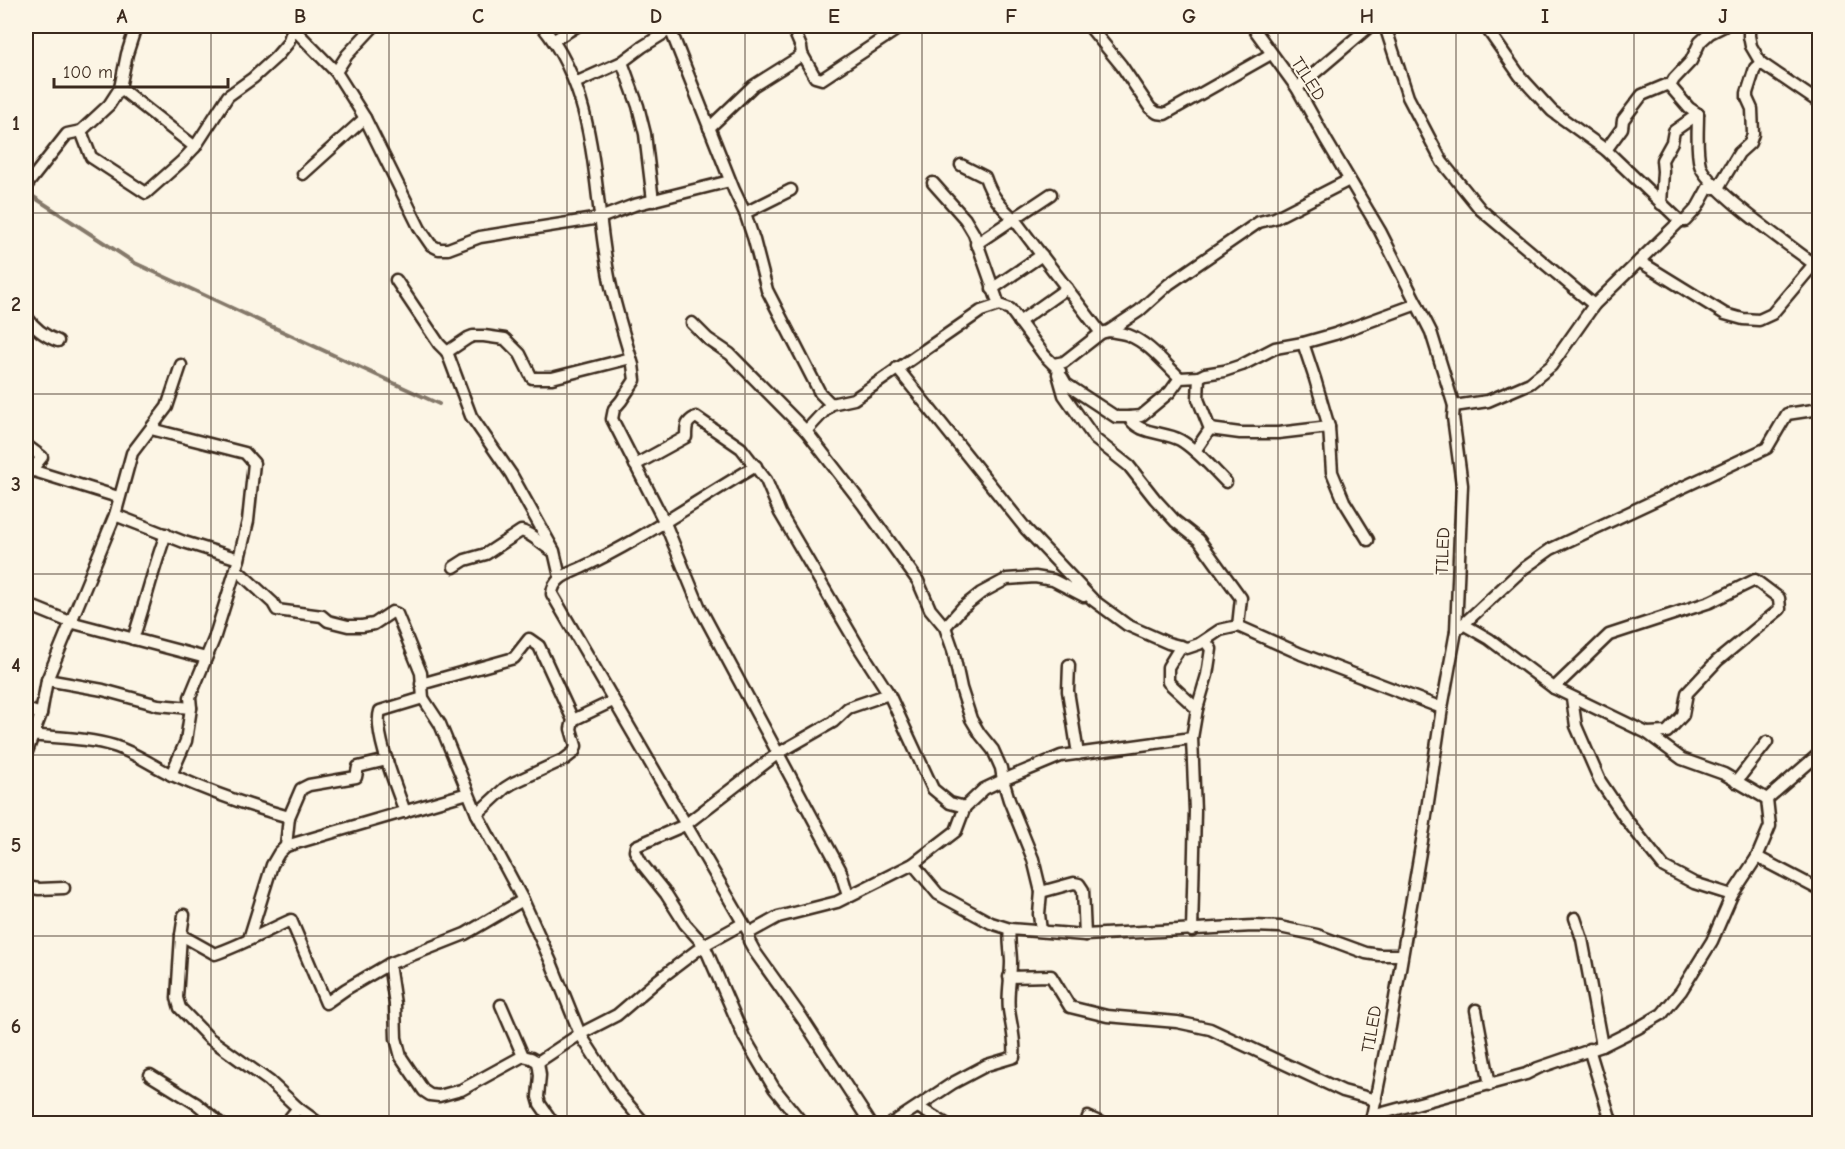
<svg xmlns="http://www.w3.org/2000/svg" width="1845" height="1149" font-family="'Comic Neue',sans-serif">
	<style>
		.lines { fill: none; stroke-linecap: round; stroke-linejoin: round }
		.stream { stroke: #85796b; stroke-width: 4 }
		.minor-casing { stroke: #3b2a1e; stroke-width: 15 }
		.minor { stroke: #fcf5e5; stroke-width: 10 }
		.grid { fill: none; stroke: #3b2a1e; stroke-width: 1.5; stroke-opacity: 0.55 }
		.labels { text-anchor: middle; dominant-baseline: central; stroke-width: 4.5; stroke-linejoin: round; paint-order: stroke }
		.street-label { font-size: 18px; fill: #3b2a1e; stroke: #fcf5e5 }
		.neatline { fill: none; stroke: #3b2a1e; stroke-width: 2 }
		.grid-label { font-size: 20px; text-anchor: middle; font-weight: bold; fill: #3b2a1e }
	</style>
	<rect width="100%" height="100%" fill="#fcf5e5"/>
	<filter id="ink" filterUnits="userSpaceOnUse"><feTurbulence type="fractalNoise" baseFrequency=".0167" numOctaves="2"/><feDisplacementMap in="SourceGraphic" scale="12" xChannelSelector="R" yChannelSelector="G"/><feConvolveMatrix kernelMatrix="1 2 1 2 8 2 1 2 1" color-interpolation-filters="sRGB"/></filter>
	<g filter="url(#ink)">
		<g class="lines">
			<polyline class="stream" points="26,192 135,263 439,404"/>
			<defs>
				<g id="minor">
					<polyline points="291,26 336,72 365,118 420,229 431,245 439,249 448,249 480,237 600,218 634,205 730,181"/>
					<path d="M542 26C601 97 592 196 610 282 616 310 625 338 633 365L635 380 621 401 614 409 612 419 665 523 700 608 840 869 848 896"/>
					<polyline points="669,26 734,190 745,213 754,240 767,290 820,393 831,404"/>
					<polyline points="792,26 801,47 802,54 815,77 822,79 902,26"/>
					<polyline points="1089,26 1121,65 1150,108 1157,113 1165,114 1271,54"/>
					<polyline points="1252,26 1297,88 1326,140 1380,231 1431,332 1454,406 1453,417 1462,485 1456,631 1442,708 1424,829 1390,1027 1372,1116 1369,1124"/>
					<polyline points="1385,26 1408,97 1442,162 1481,210 1594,305"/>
					<polyline points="1749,26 1749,36 1751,46 1761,63 1820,103"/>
					<polyline points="554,40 577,26"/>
					<polyline points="622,62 638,106 645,134 653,201"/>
					<polyline points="336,72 347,55 374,26"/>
					<polyline points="575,83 622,62 642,47 671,29"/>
					<polyline points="1670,86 1674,79 1691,61 1700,42 1710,33 1724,26"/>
					<polyline points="120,88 195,147"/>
					<polyline points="1297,88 1370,26"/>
					<path d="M1698 114C1698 131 1696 149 1700 165 1705 187 1793 248 1814 264"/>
					<polyline points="709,128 753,86 796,59 802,54"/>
					<polyline points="81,131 91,157 146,193 182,161 195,147 228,96 253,78 276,57 288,43 293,28"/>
					<polyline points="1606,150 1622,128 1623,120 1642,95 1666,85 1670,86 1689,108 1698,114"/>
					<path d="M961 165 985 177C991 195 1000 206 1014 219L1101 333"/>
					<polyline points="303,174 365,118"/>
					<polyline points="933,183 965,219 974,234 999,305"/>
					<polyline points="26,189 26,186 67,134 81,131 109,105 120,88 127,54 136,26"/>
					<polyline points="1661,204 1663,171 1662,160 1672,142 1674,131 1698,114"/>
					<polyline points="745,213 791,190"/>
					<polyline points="1680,221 1685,221 1697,208 1708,188 1718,188 1739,153 1750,143 1753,134 1752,109 1747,98 1747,93 1755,68 1761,63"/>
					<polyline points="976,244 1051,194"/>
					<polyline points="1639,261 1725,314 1743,319 1759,320 1772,314 1814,264 1820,260"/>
					<polyline points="396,280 439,344 447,352 471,416 511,474 554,551 560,577"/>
					<polyline points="992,289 1042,255"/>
					<path d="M26 316C34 328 44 336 58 341"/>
					<polyline points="1019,322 1067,288"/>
					<polyline points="692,323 708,339 730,354 806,431 864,506 918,581 930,609 945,627 953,650 961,688 971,719 980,734 993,750 1001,768 1003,780 1009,800 1033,859 1041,892 1039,914 1041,931"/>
					<path d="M1109 331C1115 332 1122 333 1128 335 1149 343 1164 363 1180 378"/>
					<polyline points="1303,343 1315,379 1329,427 1332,472 1344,501 1368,540"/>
					<polyline points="447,352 468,338 473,336 484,336 505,339 520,354 532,378 552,378 631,358"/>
					<polyline points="1054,364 1064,362 1101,333 1109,331 1139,311 1169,284 1259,222 1275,218 1349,180"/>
					<polyline points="897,368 1026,529 1093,600 1127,625 1168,643 1187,648 1199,644 1220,630 1238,626 1301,654 1442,708"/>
					<path d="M1062 377 1066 384 1116 417H1129C1138 435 1164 431 1180 440 1197 450 1211 467 1226 482"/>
					<polyline points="1454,406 1488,401 1530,383 1551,366 1594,305 1680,221 1606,150 1552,111 1520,76 1485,26"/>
					<polyline points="1129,417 1141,416 1170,392 1180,378 1199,377 1205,374 1224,371 1242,365 1275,348 1303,343 1335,334 1417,304"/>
					<polyline points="1210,429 1240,433 1278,433 1329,427"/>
					<polyline points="806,431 831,404 854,399 981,311 999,305 1010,309 1044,355 1060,371 1058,374 1064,395 1095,439 1129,466 1155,499 1175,521 1199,540 1241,598 1238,626"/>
					<polyline points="26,445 42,457 26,477"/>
					<polyline points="1195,451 1210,429 1198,399 1199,377"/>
					<path d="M635 465 686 437C686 426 686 422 696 417L741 448 766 480 780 513 858 646 889 694 933 789 950 803 965 807"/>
					<path d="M756 466C697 500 642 540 581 568 568 574 553 578 552 594L749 933V941L755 952 802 1018 871 1124"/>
					<polyline points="31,470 118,497"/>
					<polyline points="115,515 184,542 239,559"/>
					<path d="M454 567 465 560 486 554 521 531C532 533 541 545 553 551"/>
					<polyline points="236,569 273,603 277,610 322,616 328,621 348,626 362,626 374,624 392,612 397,614 421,673 423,698 440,724 477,814 523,900 551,962 580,1034 619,1094 645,1124"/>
					<polyline points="26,604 70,622 206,658"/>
					<polyline points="1463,624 1489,639 1554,688 1647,733 1682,759 1724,774 1767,799"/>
					<polyline points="945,627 962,608 981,593 1007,579 1035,577 1053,580 1084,596"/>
					<polyline points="1456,631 1523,569 1551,549 1767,448 1787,414 1820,409"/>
					<path d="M133 639C145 604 153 569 166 534"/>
					<polyline points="1181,646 1168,667 1168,682 1197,709"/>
					<polyline points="1069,665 1068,691 1078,754"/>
					<polyline points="47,680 103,690 158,705 191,708 190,697 214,639 239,559 248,521 254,463 245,453 151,429"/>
					<polyline points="421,684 514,658 529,639 539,646 573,720 571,729 576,746 574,752 565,759 513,783 505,788 477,814"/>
					<polyline points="1554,688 1609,635 1710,602 1755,580 1779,598 1780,609 1717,661 1687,693 1683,715 1667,732 1647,733"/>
					<polyline points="1572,698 1576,726 1600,781 1625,818 1664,867 1694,883 1732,895"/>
					<polyline points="26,709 41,714"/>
					<polyline points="573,720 613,701"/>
					<path d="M31 735C59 738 88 738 114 746 134 752 153 766 172 775 210 792 249 806 289 817"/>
					<polyline points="26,754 41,714 47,680 115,515 132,453 167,407 181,365"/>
					<polyline points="171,775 186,741 191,708"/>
					<polyline points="1736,782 1767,742"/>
					<path d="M405 812C397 789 373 732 380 711L423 698"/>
					<polyline points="286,846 468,793"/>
					<polyline points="1757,857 1820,890"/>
					<polyline points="913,864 938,894 991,923 1010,929 1085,935 1253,926 1280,927 1317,935 1366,953 1379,955 1401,955"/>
					<polyline points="26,887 39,889 64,888"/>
					<polyline points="1041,892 1074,883 1079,884 1083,890 1085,935"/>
					<polyline points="184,915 181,935 177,998 180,1008 209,1038 269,1081 298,1108 320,1124"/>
					<polyline points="1575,918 1582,939 1602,1046"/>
					<polyline points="1192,931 1195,811 1192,738 1197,709 1207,675 1211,649 1205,641"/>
					<polyline points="749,933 778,917 837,902 913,864 956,831 965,807 984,789 1003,780 1061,756 1192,738"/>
					<path d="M181 935 215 954C242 945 266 931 291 920L326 1003 346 989 389 964 465 934 523 900"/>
					<polyline points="249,939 272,865 279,853 286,846 289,817 301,789 309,785 356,777 358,767 387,760"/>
					<polyline points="389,964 395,1004 396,1038 401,1057 424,1091 430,1095 439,1096 461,1090 523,1056 531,1058 538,1062"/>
					<polyline points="1009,977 1051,976 1070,1007 1107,1016 1177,1022 1210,1029 1343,1091 1376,1100"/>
					<polyline points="501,1005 523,1056"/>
					<polyline points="1476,1010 1490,1085"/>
					<polyline points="1589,1049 1612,1124"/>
					<polyline points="538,1062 580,1034 617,1015 658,980 704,945 742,924"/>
					<polyline points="538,1062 540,1075 538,1097 540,1104 554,1124"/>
					<polyline points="150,1075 197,1104 221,1124"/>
					<polyline points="918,1107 946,1124"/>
					<polyline points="1372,1116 1526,1074 1538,1068 1602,1046 1638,1028 1662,1014 1681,991 1712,941 1732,895 1757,857 1770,826 1767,799 1820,753"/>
					<polyline points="285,1124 298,1108"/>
					<polyline points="803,1124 774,1088 744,1037 704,945 685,924 666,894 642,864 635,851 636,846 685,825 777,754 833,722 848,708 889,694"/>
					<path d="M891 1124 953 1083 987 1065 1014 1057C1016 1041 1011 1025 1009 1010 1007 994 1011 978 1011 962 1011 951 1008 940 1010 929"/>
					<polyline points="1086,1124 1088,1117 1104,1124"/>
				</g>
			</defs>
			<use href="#minor" class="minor-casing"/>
			<use href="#minor" class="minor"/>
		</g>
	</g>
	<path class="grid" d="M211 26V1124M389 26V1124M567 26V1124M745 26V1124M922 26V1124M1100 26V1124M1278 26V1124M1456 26V1124M1634 26V1124M26 213H1820M26 394H1820M26 574H1820M26 755H1820M26 936H1820"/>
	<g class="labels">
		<g class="street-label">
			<text transform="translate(1308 79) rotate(57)">TILED</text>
			<text transform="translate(1443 551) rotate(-88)">TILED</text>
			<text transform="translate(1372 1029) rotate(-80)">TILED</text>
		</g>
	</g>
	<rect width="1845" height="1149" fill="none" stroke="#fcf5e5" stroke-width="66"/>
	<path d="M54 78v9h174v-9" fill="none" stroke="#3b2a1e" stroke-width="3"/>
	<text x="63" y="78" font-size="18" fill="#3b2a1e" stroke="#fcf5e5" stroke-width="4.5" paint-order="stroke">100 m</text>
	<rect x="33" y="33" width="1779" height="1083" class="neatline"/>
	<g class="grid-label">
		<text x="122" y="23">A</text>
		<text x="300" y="23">B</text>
		<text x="478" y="23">C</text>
		<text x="656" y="23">D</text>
		<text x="834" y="23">E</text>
		<text x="1011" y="23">F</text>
		<text x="1189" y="23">G</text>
		<text x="1367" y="23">H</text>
		<text x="1545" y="23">I</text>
		<text x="1723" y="23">J</text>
		<text x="16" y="130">1</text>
		<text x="16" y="311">2</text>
		<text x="16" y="491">3</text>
		<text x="16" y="672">4</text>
		<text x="16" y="852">5</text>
		<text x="16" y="1033">6</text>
	</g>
</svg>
